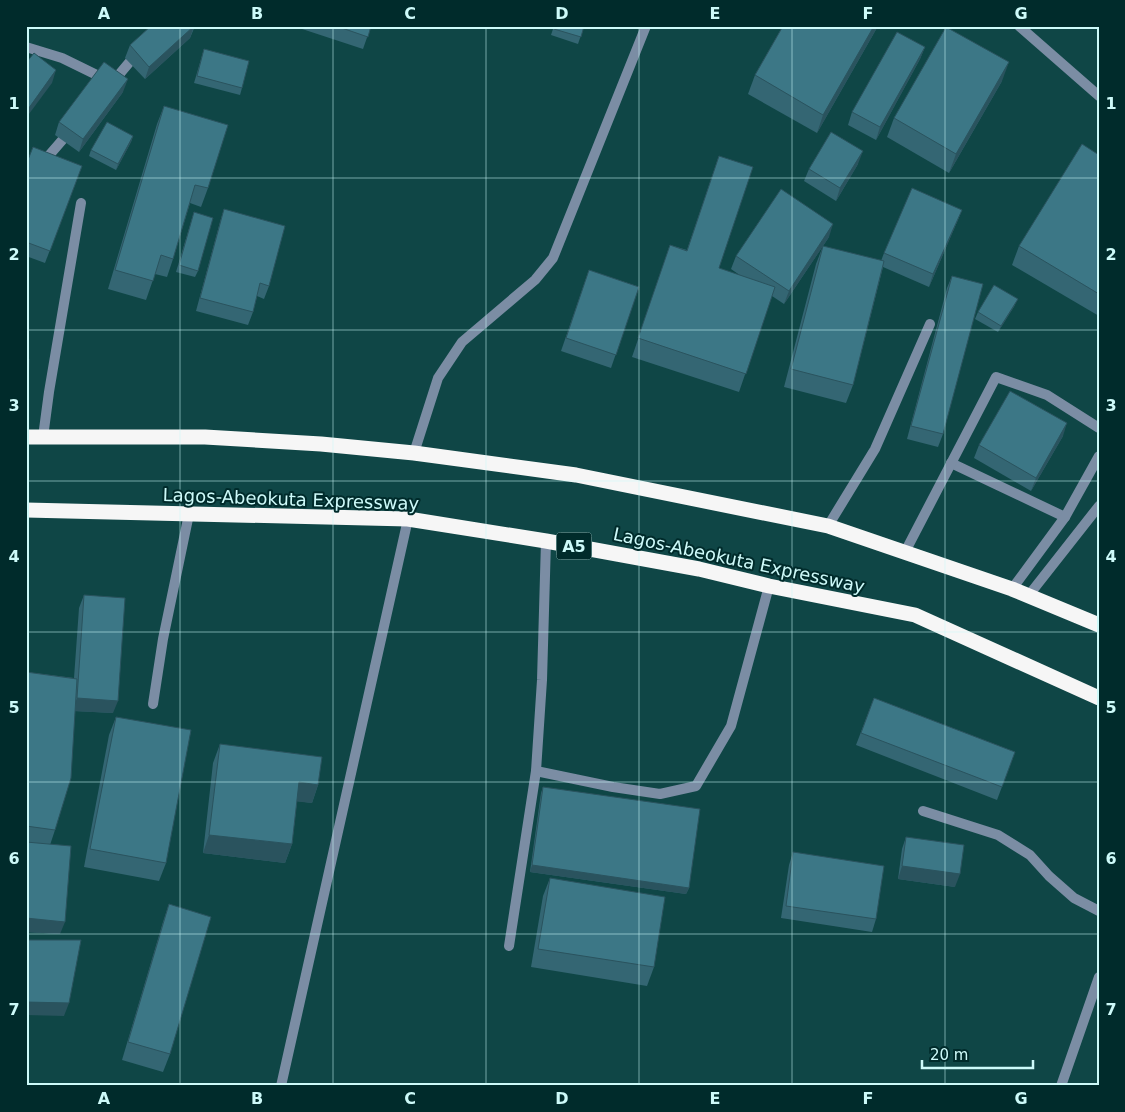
<svg xmlns="http://www.w3.org/2000/svg" width="1125" height="1112" font-family="'DejaVu Sans',sans-serif">
	<style>
		.lines { fill: none; stroke-linecap: round; stroke-linejoin: round }
		.lane { stroke: #7b8da4; stroke-width: 10 }
		.street { stroke: #7b8da4; stroke-width: 10 }
		.highway { stroke: #f6f6f6; stroke-width: 15 }
		.wall { fill: #346673 }
		.shaded-wall { fill: #2a535e }
		.building { fill: #3c7786; stroke: #2a535e }
		.grid { fill: none; stroke: #cdfaf9; stroke-width: 1; stroke-opacity: 0.55 }
		.labels { text-anchor: middle; dominant-baseline: central; stroke-width: 4; stroke-linejoin: round; paint-order: stroke }
		.shield { fill: #002b2b; stroke: #90bcbb; stroke-width: 1 }
		.shield-label { font-size: 16px; font-weight: bold; fill: #cdfaf9 }
		.street-label { font-size: 18px; fill: #cdfaf9; stroke: #002b2b }
		.neatline { fill: none; stroke: #cdfaf9; stroke-width: 2 }
		.grid-label { font-size: 16px; text-anchor: middle; font-weight: bold; fill: #cdfaf9 }
	</style>
	<rect width="100%" height="100%" fill="#0f4646"/>
	<g class="lines">
		<g class="lane">
			<polyline points="26,47 62,58 107,80"/>
			<polyline points="43,437 49,392 81,203"/>
			<polyline points="414,453 438,378 462,342 535,280 553,258 646,26"/>
			<polyline points="951,463 1065,517"/>
			<polyline points="828,526 875,449 930,324"/>
			<polyline points="546,541 542,680 536,771 613,787 660,794 696,786 731,726 769,586"/>
			<polyline points="905,552 996,377 1047,395 1099,428"/>
			<polyline points="1012,589 1065,517 1099,456"/>
			<polyline points="153,704 163,639 189,514"/>
			<polyline points="923,811 998,835 1030,855 1049,876 1074,898 1099,911"/>
			<polyline points="509,946 536,771"/>
			<polyline points="281,1086 408,519"/>
		</g>
		<g class="street">
			<polyline points="1019,26 1099,96"/>
			<polyline points="112,83 138,52"/>
			<polyline points="26,182 71,130"/>
			<polyline points="1029,595 1099,506"/>
			<polyline points="1061,1086 1099,977"/>
		</g>
		<g class="highway">
			<polyline points="26,437 205,437 321,444 414,453 576,475 828,526 1012,589 1099,625"/>
			<polyline points="26,510 408,519 546,541 699,569 769,586 915,615 1099,698"/>
		</g>
	</g>
	<g class="wall">
		<polygon points="151,26 195,26 190,38 145,79 125,58 130,45"/>
		<polygon points="293,26 371,26 363,49"/>
		<polygon points="554,26 584,26 578,44 551,35"/>
		<polygon points="783,26 878,26 817,133 748,94 755,75"/>
		<polygon points="925,47 920,59 876,140 848,125 852,112"/>
		<polygon points="204,49 242,88 240,95 194,83"/>
		<polygon points="1002,81 949,173 887,137 894,118"/>
		<polygon points="123,92 79,152 55,135 59,122"/>
		<polygon points="164,106 208,188 201,207 190,203 173,259 167,277 155,274 146,300 108,289 157,124"/>
		<polygon points="133,136 131,142 116,170 89,156 91,150"/>
		<polygon points="1099,155 1099,316 1012,265 1019,246"/>
		<polygon points="719,156 719,268 741,276 731,269 736,256 829,237 784,304 772,296 739,392 632,357 670,245 687,250"/>
		<polygon points="858,164 836,201 804,181 809,169"/>
		<polygon points="26,165 82,166 45,263 26,256"/>
		<polygon points="224,209 269,286 264,299 257,296 253,312 248,325 196,311 220,222"/>
		<polygon points="962,210 957,222 929,287 883,267 853,385 846,403 784,387 816,264 823,246 881,261 884,253"/>
		<polygon points="194,212 198,271 195,277 176,272"/>
		<polygon points="589,270 639,287 611,368 561,351"/>
		<polygon points="952,276 943,434 938,447 907,439 947,288"/>
		<polygon points="1015,305 998,332 975,319 978,312"/>
		<polygon points="1063,436 1031,491 974,458 979,445"/>
		<polygon points="84,595 113,713 75,711 55,830 50,845 60,934 26,932 26,672 74,678 79,608"/>
		<polygon points="874,698 1015,752 997,800 856,745"/>
		<polygon points="116,717 166,863 159,881 84,867 109,735"/>
		<polygon points="220,744 318,785 312,803 297,801 292,844 285,863 203,853 213,763"/>
		<polygon points="543,787 689,888 686,894 530,872 541,793"/>
		<polygon points="906,837 955,887 898,879 902,849"/>
		<polygon points="793,852 876,919 872,932 781,918 789,865"/>
		<polygon points="550,878 654,967 647,986 531,967 543,896"/>
		<polygon points="169,904 170,1054 163,1072 122,1060 163,922"/>
	</g>
	<g class="shaded-wall">
		<polygon points="194,26 190,38 145,79 149,67"/>
		<polygon points="874,26 878,26 817,133 823,115"/>
		<polygon points="925,47 920,59 876,140 880,127"/>
		<polygon points="1009,62 1002,81 949,173 956,154"/>
		<polygon points="56,70 52,83 26,118 26,112"/>
		<polygon points="128,79 123,92 79,152 83,139"/>
		<polygon points="133,136 131,142 116,170 118,164"/>
		<polygon points="863,151 858,164 836,201 840,188"/>
		<polygon points="962,210 957,222 929,287 933,274"/>
		<polygon points="833,224 829,237 784,304 789,291"/>
		<polygon points="1018,299 1015,305 998,332 1001,326"/>
		<polygon points="1067,423 1063,436 1031,491 1036,478"/>
		<polygon points="77,698 118,701 113,713 72,711"/>
		<polygon points="299,782 318,785 312,803 292,801"/>
		<polygon points="209,835 292,844 285,863 203,853"/>
		<polygon points="532,865 689,888 686,894 530,872"/>
		<polygon points="902,866 960,874 955,887 898,879"/>
		<polygon points="26,918 65,922 60,934 26,932"/>
		<polygon points="26,1002 69,1003 64,1016 26,1015"/>
	</g>
	<g class="building">
		<polygon points="151,26 194,26 149,67 130,45"/>
		<polygon points="336,26 371,26 368,37"/>
		<polygon points="554,26 584,26 581,37 554,29"/>
		<polygon points="783,26 874,26 823,115 755,75"/>
		<polygon points="946,27 1009,62 956,154 894,118"/>
		<polygon points="897,32 925,47 880,127 852,112"/>
		<polygon points="204,49 249,61 242,88 197,76"/>
		<polygon points="34,53 56,70 26,112 26,63"/>
		<polygon points="104,62 128,79 83,139 59,122"/>
		<polygon points="164,106 228,125 208,188 195,185 173,259 161,255 153,281 115,270"/>
		<polygon points="107,122 133,136 118,164 91,150"/>
		<polygon points="831,132 863,151 840,188 809,169"/>
		<polygon points="1082,144 1099,155 1099,294 1019,246"/>
		<polygon points="33,147 82,166 50,251 26,242 26,165"/>
		<polygon points="719,156 753,167 719,268 775,287 746,374 638,338 670,245 687,251"/>
		<polygon points="912,188 962,210 933,274 884,253"/>
		<polygon points="781,189 833,224 789,291 736,256"/>
		<polygon points="224,209 285,226 269,286 260,283 253,312 200,298"/>
		<polygon points="194,212 213,218 198,271 179,265"/>
		<polygon points="823,246 884,261 853,385 791,369"/>
		<polygon points="589,270 639,287 616,355 566,338"/>
		<polygon points="952,276 983,284 943,434 911,426"/>
		<polygon points="994,285 1018,299 1001,326 978,312"/>
		<polygon points="26,359 29,359 28,385 26,384"/>
		<polygon points="1010,391 1067,423 1036,478 979,445"/>
		<polygon points="84,595 125,598 118,701 77,698"/>
		<polygon points="26,672 77,679 71,778 55,830 26,826"/>
		<polygon points="874,698 1015,752 1002,787 861,733"/>
		<polygon points="116,717 191,730 166,863 90,849"/>
		<polygon points="220,744 322,757 318,785 299,782 292,844 209,835"/>
		<polygon points="543,787 700,809 689,888 532,865"/>
		<polygon points="906,837 964,845 960,874 902,866"/>
		<polygon points="26,842 71,846 65,922 26,918"/>
		<polygon points="793,852 884,866 876,919 786,906"/>
		<polygon points="550,878 665,897 654,967 538,949"/>
		<polygon points="169,904 211,917 170,1054 128,1042"/>
		<polygon points="26,940 81,940 69,1003 26,1002"/>
	</g>
	<path class="grid" d="M180 26V1086M333 26V1086M486 26V1086M639 26V1086M792 26V1086M945 26V1086M26 178H1099M26 330H1099M26 481H1099M26 632H1099M26 782H1099M26 934H1099"/>
	<g class="labels">
		<rect class="shield" x="556.5" y="532.5" width="35" height="27" rx="4"/>
		<g class="shield-label">
			<text x="574" y="546">A5</text>
		</g>
		<g class="street-label">
			<text transform="translate(291 499) rotate(2)">Lagos-Abeokuta Expressway</text>
			<text transform="translate(739 560) rotate(12)">Lagos-Abeokuta Expressway</text>
		</g>
	</g>
	<rect width="1125" height="1112" fill="none" stroke="#002b2b" stroke-width="55"/>
	<path d="M922 1060v8h111v-8" fill="none" stroke="#cdfaf9" stroke-width="2.5"/>
	<text x="930" y="1060" font-size="15" fill="#cdfaf9" stroke="#002b2b" stroke-width="4" paint-order="stroke">20 m</text>
	<rect x="28" y="28" width="1070" height="1056" class="neatline"/>
	<g class="grid-label">
		<text x="104" y="19">A</text>
		<text x="257" y="19">B</text>
		<text x="410" y="19">C</text>
		<text x="562" y="19">D</text>
		<text x="715" y="19">E</text>
		<text x="868" y="19">F</text>
		<text x="1021" y="19">G</text>
		<text x="14" y="109">1</text>
		<text x="1111" y="109">1</text>
		<text x="14" y="260">2</text>
		<text x="1111" y="260">2</text>
		<text x="14" y="411">3</text>
		<text x="1111" y="411">3</text>
		<text x="14" y="562">4</text>
		<text x="1111" y="562">4</text>
		<text x="14" y="713">5</text>
		<text x="1111" y="713">5</text>
		<text x="14" y="864">6</text>
		<text x="1111" y="864">6</text>
		<text x="14" y="1015">7</text>
		<text x="1111" y="1015">7</text>
		<text x="104" y="1104">A</text>
		<text x="257" y="1104">B</text>
		<text x="410" y="1104">C</text>
		<text x="562" y="1104">D</text>
		<text x="715" y="1104">E</text>
		<text x="868" y="1104">F</text>
		<text x="1021" y="1104">G</text>
	</g>
</svg>
